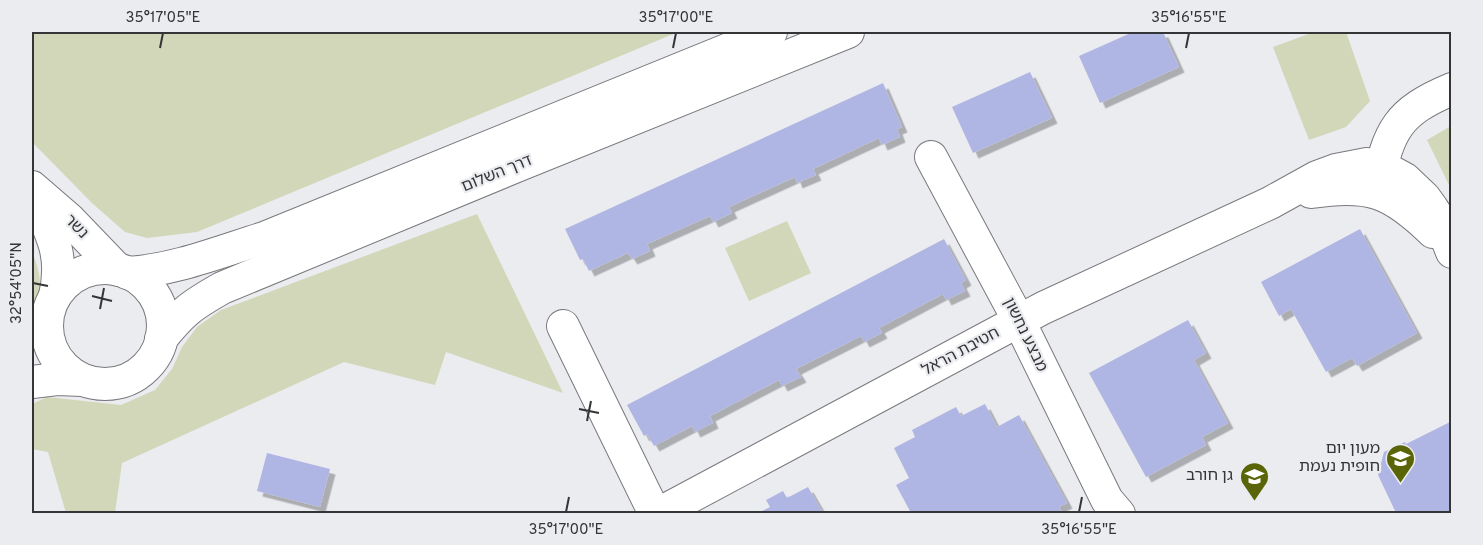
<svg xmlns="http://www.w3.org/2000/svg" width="1483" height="545" font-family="Overpass,'Noto Sans Hebrew',sans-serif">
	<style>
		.green { fill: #d1d7b8 }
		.building { fill: #b0b6e3; filter: url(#shadow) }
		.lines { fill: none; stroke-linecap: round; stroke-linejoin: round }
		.minor-casing { stroke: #79797d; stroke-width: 34 }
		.minor { stroke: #fff; stroke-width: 32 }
		.ticks { fill: none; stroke: #343536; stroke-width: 2 }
		.labels { text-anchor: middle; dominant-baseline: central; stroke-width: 4.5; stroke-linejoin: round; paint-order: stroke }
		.street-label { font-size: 16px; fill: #343536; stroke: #ebecf0 }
		.poi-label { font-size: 16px; fill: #343536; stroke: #ebecf0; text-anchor: end }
		.neatline { fill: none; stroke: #343536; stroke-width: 2 }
		.ticks-label { font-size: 15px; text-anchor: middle; fill: #343536 }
	</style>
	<defs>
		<filter id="shadow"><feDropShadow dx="5.5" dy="5.5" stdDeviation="0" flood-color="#0004"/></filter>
	</defs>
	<rect width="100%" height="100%" fill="#ebecf0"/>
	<g class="green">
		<polygon points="32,32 678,32 197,232 147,238 125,232 92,203 32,142"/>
		<polygon points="1314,32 1346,32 1370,101 1346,127 1309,140 1273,47"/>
		<polygon points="1451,126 1451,189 1427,140"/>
		<polygon points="477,214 563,393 446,352 435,385 344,362 122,463 115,513 66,513 48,452 32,449 32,404 47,397 121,405 155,390 172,369 182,347 197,327 221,310"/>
		<polygon points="787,221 811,273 749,301 725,248"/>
		<path d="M32 252C40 271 45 292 32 311Z"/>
	</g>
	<g class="building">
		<polygon points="1133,32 1163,32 1179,67 1100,103 1079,56"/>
		<polygon points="1030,72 1052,118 973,153 952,107"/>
		<polygon points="883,83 902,127 897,129 900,137 882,145 879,138 813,169 816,175 797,183 795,177 729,207 732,213 713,222 710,216 647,244 650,251 632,259 628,253 589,271 583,259 580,260 565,229"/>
		<polygon points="1360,229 1417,333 1357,366 1352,358 1326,372 1291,309 1279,316 1261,282"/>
		<polygon points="944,239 966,280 961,283 965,291 946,300 943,294 879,328 882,333 864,342 861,336 796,369 801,377 782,386 779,380 710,416 713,423 695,432 692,426 654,446 647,434 644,436 627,405"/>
		<polygon points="1188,320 1206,353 1194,360 1228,423 1202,437 1206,445 1146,477 1089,373"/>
		<polygon points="985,404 997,427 1019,415 1067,503 1059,507 1063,513 911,513 896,485 909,478 894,448 915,437 912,430 956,407 961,416"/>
		<polygon points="1452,421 1452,513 1396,513 1378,475 1384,452 1405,442 1406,444"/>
		<polygon points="267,453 330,469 320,507 257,491"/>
		<polygon points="808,487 823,513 758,513 770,507 766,500 783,491 787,498"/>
	</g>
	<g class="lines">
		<defs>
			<g id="minor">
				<polyline points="931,157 1019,321 1107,500 1119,514"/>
				<path d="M1377 186C1389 130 1397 112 1452 89"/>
				<polyline points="32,187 69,219 118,270"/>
				<path d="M1311 192C1369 183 1391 191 1433 232"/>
				<path d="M33 193C50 232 65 252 55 296"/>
				<circle cx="105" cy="326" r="58"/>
				<path d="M127 273C175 270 219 252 264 238L771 32"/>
				<polyline points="563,326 655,514"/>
				<path d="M161 339C182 312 192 305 222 288L519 165 848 32"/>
				<polyline points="32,382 57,379 83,380"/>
				<polyline points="658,514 1043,308 1270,203 1317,177 1336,170 1367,164 1381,166 1405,179 1424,197 1432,208 1439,219 1452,252"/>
			</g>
		</defs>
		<use href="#minor" class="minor-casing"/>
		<use href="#minor" class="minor"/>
	</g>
	<path class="ticks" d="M160 48 163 33M673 48 676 33M1186 48 1189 33M33 283 48 286M92 296 112 301M100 309 104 288M579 409 599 413M587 421 591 401M566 512 569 497M1079 512 1082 497"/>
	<defs>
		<symbol id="school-pin" viewBox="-11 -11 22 30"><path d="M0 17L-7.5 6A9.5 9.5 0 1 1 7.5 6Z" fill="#5a6507" stroke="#ebecf0"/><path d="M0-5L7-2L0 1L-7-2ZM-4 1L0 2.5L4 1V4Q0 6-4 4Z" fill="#fff"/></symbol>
	</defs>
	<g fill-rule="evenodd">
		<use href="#school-pin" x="1384" y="442" width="33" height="45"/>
		<use href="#school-pin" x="1238" y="460" width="33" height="45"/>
	</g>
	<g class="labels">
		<g class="street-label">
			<text transform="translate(497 174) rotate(-22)">דרך השלום</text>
			<text transform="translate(76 227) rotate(46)">נשר</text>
			<text transform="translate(1025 335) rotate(64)">מבצע נחשון</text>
			<text transform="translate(961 352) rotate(-28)">חטיבת הראל</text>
		</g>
		<g class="poi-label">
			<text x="1380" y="449">מעון יום<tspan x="1380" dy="18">חופית נעמת</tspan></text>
			<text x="1233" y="476">גן חורב</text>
		</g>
	</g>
	<rect width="1483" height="545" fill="none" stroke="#ebecf0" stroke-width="66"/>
	<rect x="33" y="33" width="1417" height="479" class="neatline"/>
	<g class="ticks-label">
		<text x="163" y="22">35°17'05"E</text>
		<text x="676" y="22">35°17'00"E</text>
		<text x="1189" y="22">35°16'55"E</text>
		<text transform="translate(16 283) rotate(-90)" y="5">32°54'05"N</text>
		<text x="566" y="534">35°17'00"E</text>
		<text x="1079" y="534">35°16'55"E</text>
	</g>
</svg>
